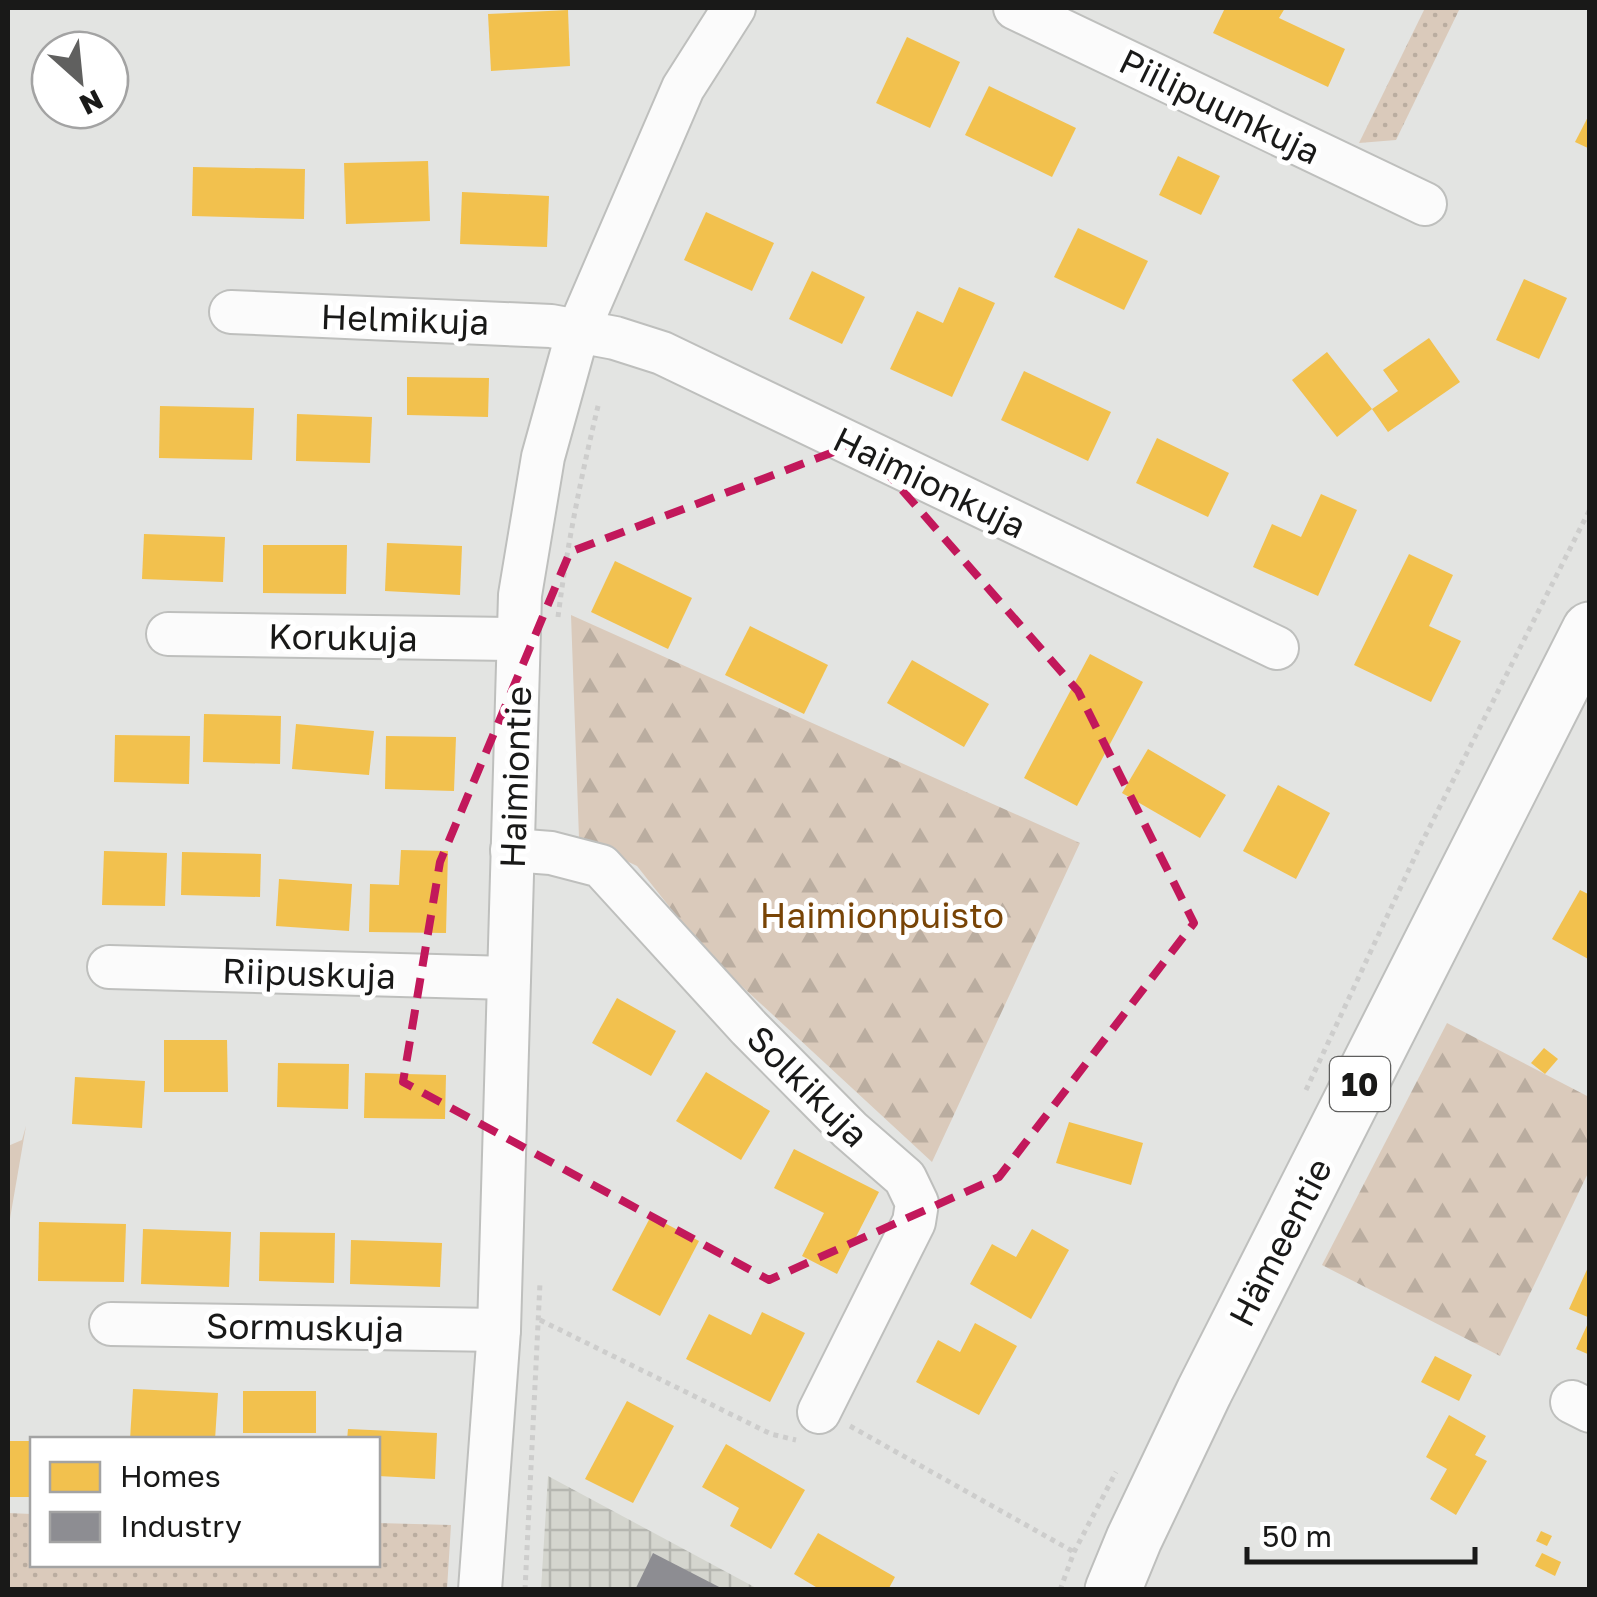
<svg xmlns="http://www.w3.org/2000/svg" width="1597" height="1597" font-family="'Golos Text',sans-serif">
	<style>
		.industrial { fill: url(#industrial-grid) }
		.grass { fill: #dacabb }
		.forest { fill: url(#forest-firs) }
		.park { fill: url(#park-dots) }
		.homes { fill: #f2c14e }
		.industry { fill: #8d8d92 }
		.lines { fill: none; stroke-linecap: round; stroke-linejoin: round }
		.minor-casing { stroke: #bebfbd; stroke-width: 46 }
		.highway-casing { stroke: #bebfbd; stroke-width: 59 }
		.path { stroke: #cdcdcc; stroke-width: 5; stroke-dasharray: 5 5; stroke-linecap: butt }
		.minor { stroke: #fbfbfb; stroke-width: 42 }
		.highway { stroke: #fbfbfb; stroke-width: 55 }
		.marked { fill: none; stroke: #c2185b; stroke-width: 8; stroke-dasharray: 20 12; stroke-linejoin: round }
		.labels { text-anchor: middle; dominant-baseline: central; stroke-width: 10; stroke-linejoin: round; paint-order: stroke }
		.shield { fill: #fff; stroke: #5e5e5d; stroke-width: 2.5 }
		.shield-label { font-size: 32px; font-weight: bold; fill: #191918 }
		.street-label { font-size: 35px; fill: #191918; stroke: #fff }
		.park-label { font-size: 35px; fill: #784406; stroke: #fff }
	</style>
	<defs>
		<pattern id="industrial-grid" width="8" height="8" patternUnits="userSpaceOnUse" patternTransform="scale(2.5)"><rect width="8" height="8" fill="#d4d5ce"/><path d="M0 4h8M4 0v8" fill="none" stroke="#b5b6b0"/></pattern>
		<pattern id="forest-firs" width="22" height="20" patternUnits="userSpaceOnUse" patternTransform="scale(2.5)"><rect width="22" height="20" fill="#dacabb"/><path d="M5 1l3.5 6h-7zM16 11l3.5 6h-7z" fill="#baada0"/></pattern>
		<pattern id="park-dots" width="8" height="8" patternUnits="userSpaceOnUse" patternTransform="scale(2.5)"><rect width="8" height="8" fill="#dacabb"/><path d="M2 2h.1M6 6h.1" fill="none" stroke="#baada0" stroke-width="1.8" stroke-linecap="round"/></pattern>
	</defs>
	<rect width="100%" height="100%" fill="#e3e4e2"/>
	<polygon class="industrial" points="548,1476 758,1589 541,1590"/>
	<polygon class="grass" points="26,1126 8,1230 8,1146 22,1140"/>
	<g class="forest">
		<polygon points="571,615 1080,843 932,1162 706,953 637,866 579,838"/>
		<polygon points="1447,1023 1589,1097 1589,1171 1500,1356 1322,1265"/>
	</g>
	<g class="park">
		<polygon points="1425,8 1460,8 1396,140 1359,143"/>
		<polygon points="8,1513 32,1514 32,1564 378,1564 378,1523 451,1525 447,1589 8,1589"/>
	</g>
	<g class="homes">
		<polygon points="1225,8 1285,8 1279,18 1345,49 1328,87 1213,33"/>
		<polygon points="568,10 570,66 491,71 488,14"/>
		<polygon points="907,37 960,62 930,128 876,103"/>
		<polygon points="989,86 1076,128 1052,177 965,135"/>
		<polygon points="1590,113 1590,149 1575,142"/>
		<polygon points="1178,156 1220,176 1201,215 1159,195"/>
		<polygon points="428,161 430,221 346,224 344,163"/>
		<polygon points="193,167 305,169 304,219 192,216"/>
		<polygon points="462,192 549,196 547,247 460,244"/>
		<polygon points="706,212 774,243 752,291 684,260"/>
		<polygon points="1078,228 1148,261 1124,310 1054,277"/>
		<polygon points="812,271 865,297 842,344 789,319"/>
		<polygon points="1524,279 1567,298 1539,359 1496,340"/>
		<polygon points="959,287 995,303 952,397 890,369 917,311 943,323"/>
		<polygon points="1429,338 1460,382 1388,432 1372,409 1337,437 1292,380 1327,352 1372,409 1398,391 1383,370"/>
		<polygon points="1024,371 1111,412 1088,461 1001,420"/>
		<polygon points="407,377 489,378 488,417 407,415"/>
		<polygon points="160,406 254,408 252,460 159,458"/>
		<polygon points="297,414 372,417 370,463 296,461"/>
		<polygon points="1157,438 1229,473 1208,517 1136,483"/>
		<polygon points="1321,494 1357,510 1318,596 1253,567 1272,524 1301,537"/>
		<polygon points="144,534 225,537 223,582 142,579"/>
		<polygon points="387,543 462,546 460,595 385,591"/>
		<polygon points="263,545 347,545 346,594 263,593"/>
		<polygon points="1409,554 1453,575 1429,626 1461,641 1431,702 1354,665"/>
		<polygon points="615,561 692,598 668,649 591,612"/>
		<polygon points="750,626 828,665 804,714 725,675"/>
		<polygon points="1090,654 1143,682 1077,806 1024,778"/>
		<polygon points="912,660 989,704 964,747 887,703"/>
		<polygon points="204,714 281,716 280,764 203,762"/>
		<polygon points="296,724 374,731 369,775 292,769"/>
		<polygon points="115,735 190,736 189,784 114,782"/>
		<polygon points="386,736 456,737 454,791 385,789"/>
		<polygon points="1148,749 1226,795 1200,838 1122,793"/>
		<polygon points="1278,785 1330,813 1296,879 1243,851"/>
		<polygon points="401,850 448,851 446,933 369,932 370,884 399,885"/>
		<polygon points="104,851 167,853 165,906 102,905"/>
		<polygon points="182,852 261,854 260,897 181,895"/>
		<polygon points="279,879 352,884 349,931 276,926"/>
		<polygon points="1580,890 1590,895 1590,960 1552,939"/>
		<polygon points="617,998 676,1031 651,1076 592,1043"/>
		<polygon points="164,1040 227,1040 228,1092 164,1092"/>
		<polygon points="1544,1048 1558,1059 1545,1074 1531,1063"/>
		<polygon points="278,1063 349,1064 348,1109 277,1107"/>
		<polygon points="706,1072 770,1111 741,1160 676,1121"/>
		<polygon points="365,1073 446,1075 445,1119 364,1118"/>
		<polygon points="75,1077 145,1081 142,1128 72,1124"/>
		<polygon points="1069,1122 1143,1143 1131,1185 1056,1163"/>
		<polygon points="794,1149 879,1192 837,1274 802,1256 824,1213 774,1188"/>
		<polygon points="651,1216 699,1241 660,1316 612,1290"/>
		<polygon points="39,1222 126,1224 124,1282 38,1281"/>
		<polygon points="143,1229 231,1232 229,1287 141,1284"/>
		<polygon points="1032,1229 1069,1250 1031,1319 970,1284 992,1244 1016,1257"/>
		<polygon points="260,1232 335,1233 334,1283 259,1281"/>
		<polygon points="351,1240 442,1243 440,1287 350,1284"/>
		<polygon points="1590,1263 1590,1318 1569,1309"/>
		<polygon points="762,1312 805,1333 770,1402 686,1359 709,1314 751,1335"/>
		<polygon points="1590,1319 1590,1355 1576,1349"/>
		<polygon points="975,1323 1017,1346 979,1415 916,1382 938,1340 960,1352"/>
		<polygon points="1435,1356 1472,1375 1459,1401 1421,1382"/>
		<polygon points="133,1389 218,1393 215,1440 130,1440"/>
		<rect x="243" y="1391" width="73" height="42"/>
		<polygon points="627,1401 674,1426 633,1503 585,1479"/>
		<polygon points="1449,1415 1486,1436 1475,1455 1487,1461 1456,1515 1430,1499 1447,1469 1426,1457"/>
		<polygon points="348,1429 437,1433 435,1479 378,1476 378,1440 347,1440"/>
		<rect x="8" y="1441" width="24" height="56"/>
		<polygon points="726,1444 805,1490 771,1549 730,1526 739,1508 702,1487"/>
		<polygon points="1541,1531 1552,1536 1547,1546 1536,1541"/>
		<polygon points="818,1533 895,1577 888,1590 821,1590 794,1574"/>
		<polygon points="1542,1553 1561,1562 1555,1576 1535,1566"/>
	</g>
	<polygon class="industry" points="653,1553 725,1590 635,1590"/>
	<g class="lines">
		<defs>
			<g id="minor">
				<polyline points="1015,8 1425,204"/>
				<polyline points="231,312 551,326 615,338 662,353 1277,648"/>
				<polyline points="168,634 518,639"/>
				<polyline points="512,850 551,853 601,866 749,1028 850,1130 905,1178 917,1203 914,1222 819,1412"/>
				<polyline points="109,967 509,978"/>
				<polyline points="111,1324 499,1330"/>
				<polyline points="1572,1402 1590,1411"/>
				<polyline points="480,1590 499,1330 520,595 543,457 578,331 683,88 734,8"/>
			</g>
			<polyline id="highway" points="1113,1590 1134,1539 1204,1392 1590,630"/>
		</defs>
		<use href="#minor" class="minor-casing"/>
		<use href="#highway" class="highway-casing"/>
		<g class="path">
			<path d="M558 617C567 545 582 472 599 402"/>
			<polyline points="1306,1090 1419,848 1590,509"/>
			<polyline points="540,1320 771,1434 796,1440"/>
			<polyline points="850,1426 1074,1552"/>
			<polyline points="525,1590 540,1283"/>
			<polyline points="1060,1590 1074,1552 1116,1472"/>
		</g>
		<use href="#minor" class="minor"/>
		<use href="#highway" class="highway"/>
	</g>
	<path class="marked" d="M860 442 1078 691 1194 923 999 1177 769 1280 403 1082 440 862 570 552Z"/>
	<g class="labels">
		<rect class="shield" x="1330" y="1057" width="60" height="54" rx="8"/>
		<g class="shield-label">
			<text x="1360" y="1084">10</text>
		</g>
		<g class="street-label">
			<text transform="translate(1220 106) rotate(26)">Piilipuunkuja</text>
			<text transform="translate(405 319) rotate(2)">Helmikuja</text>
			<text transform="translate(930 482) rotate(26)">Haimionkuja</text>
			<text transform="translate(343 637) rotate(1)">Korukuja</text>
			<text transform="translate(515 777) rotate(-88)">Haimiontie</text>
			<text transform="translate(309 973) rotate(2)">Riipuskuja</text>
			<text transform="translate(808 1086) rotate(45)">Solkikuja</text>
			<text transform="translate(1280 1242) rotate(-63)">Hämeentie</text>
			<text transform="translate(305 1327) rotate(1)">Sormuskuja</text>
		</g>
		<g class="park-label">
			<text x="882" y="915">Haimionpuisto</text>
		</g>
	</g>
	<rect width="1597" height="1597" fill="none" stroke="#191918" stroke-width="20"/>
	<rect x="30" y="1437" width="350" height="130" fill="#ffffff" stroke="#a3a3a3" stroke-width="2.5"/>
	<rect x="50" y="1462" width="50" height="30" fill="#f2c14e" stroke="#a3a3a3" stroke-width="2.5"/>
	<text x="120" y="1487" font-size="30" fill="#191918">Homes</text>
	<rect x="50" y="1512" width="50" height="30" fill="#8d8d92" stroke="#a3a3a3" stroke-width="2.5"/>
	<text x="120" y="1537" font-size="30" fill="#191918">Industry</text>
	<g transform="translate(80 80) rotate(153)"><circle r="48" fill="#ffffff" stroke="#a3a3a3" stroke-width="2.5"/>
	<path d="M0-8L18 38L0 25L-18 38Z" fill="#60605f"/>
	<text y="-15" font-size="28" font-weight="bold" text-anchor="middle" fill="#191918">N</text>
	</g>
	<path d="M1247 1547v15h228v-15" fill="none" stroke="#191918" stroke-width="5"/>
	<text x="1262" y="1547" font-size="30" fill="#191918" stroke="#ffffff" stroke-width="8" paint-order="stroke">50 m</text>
</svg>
